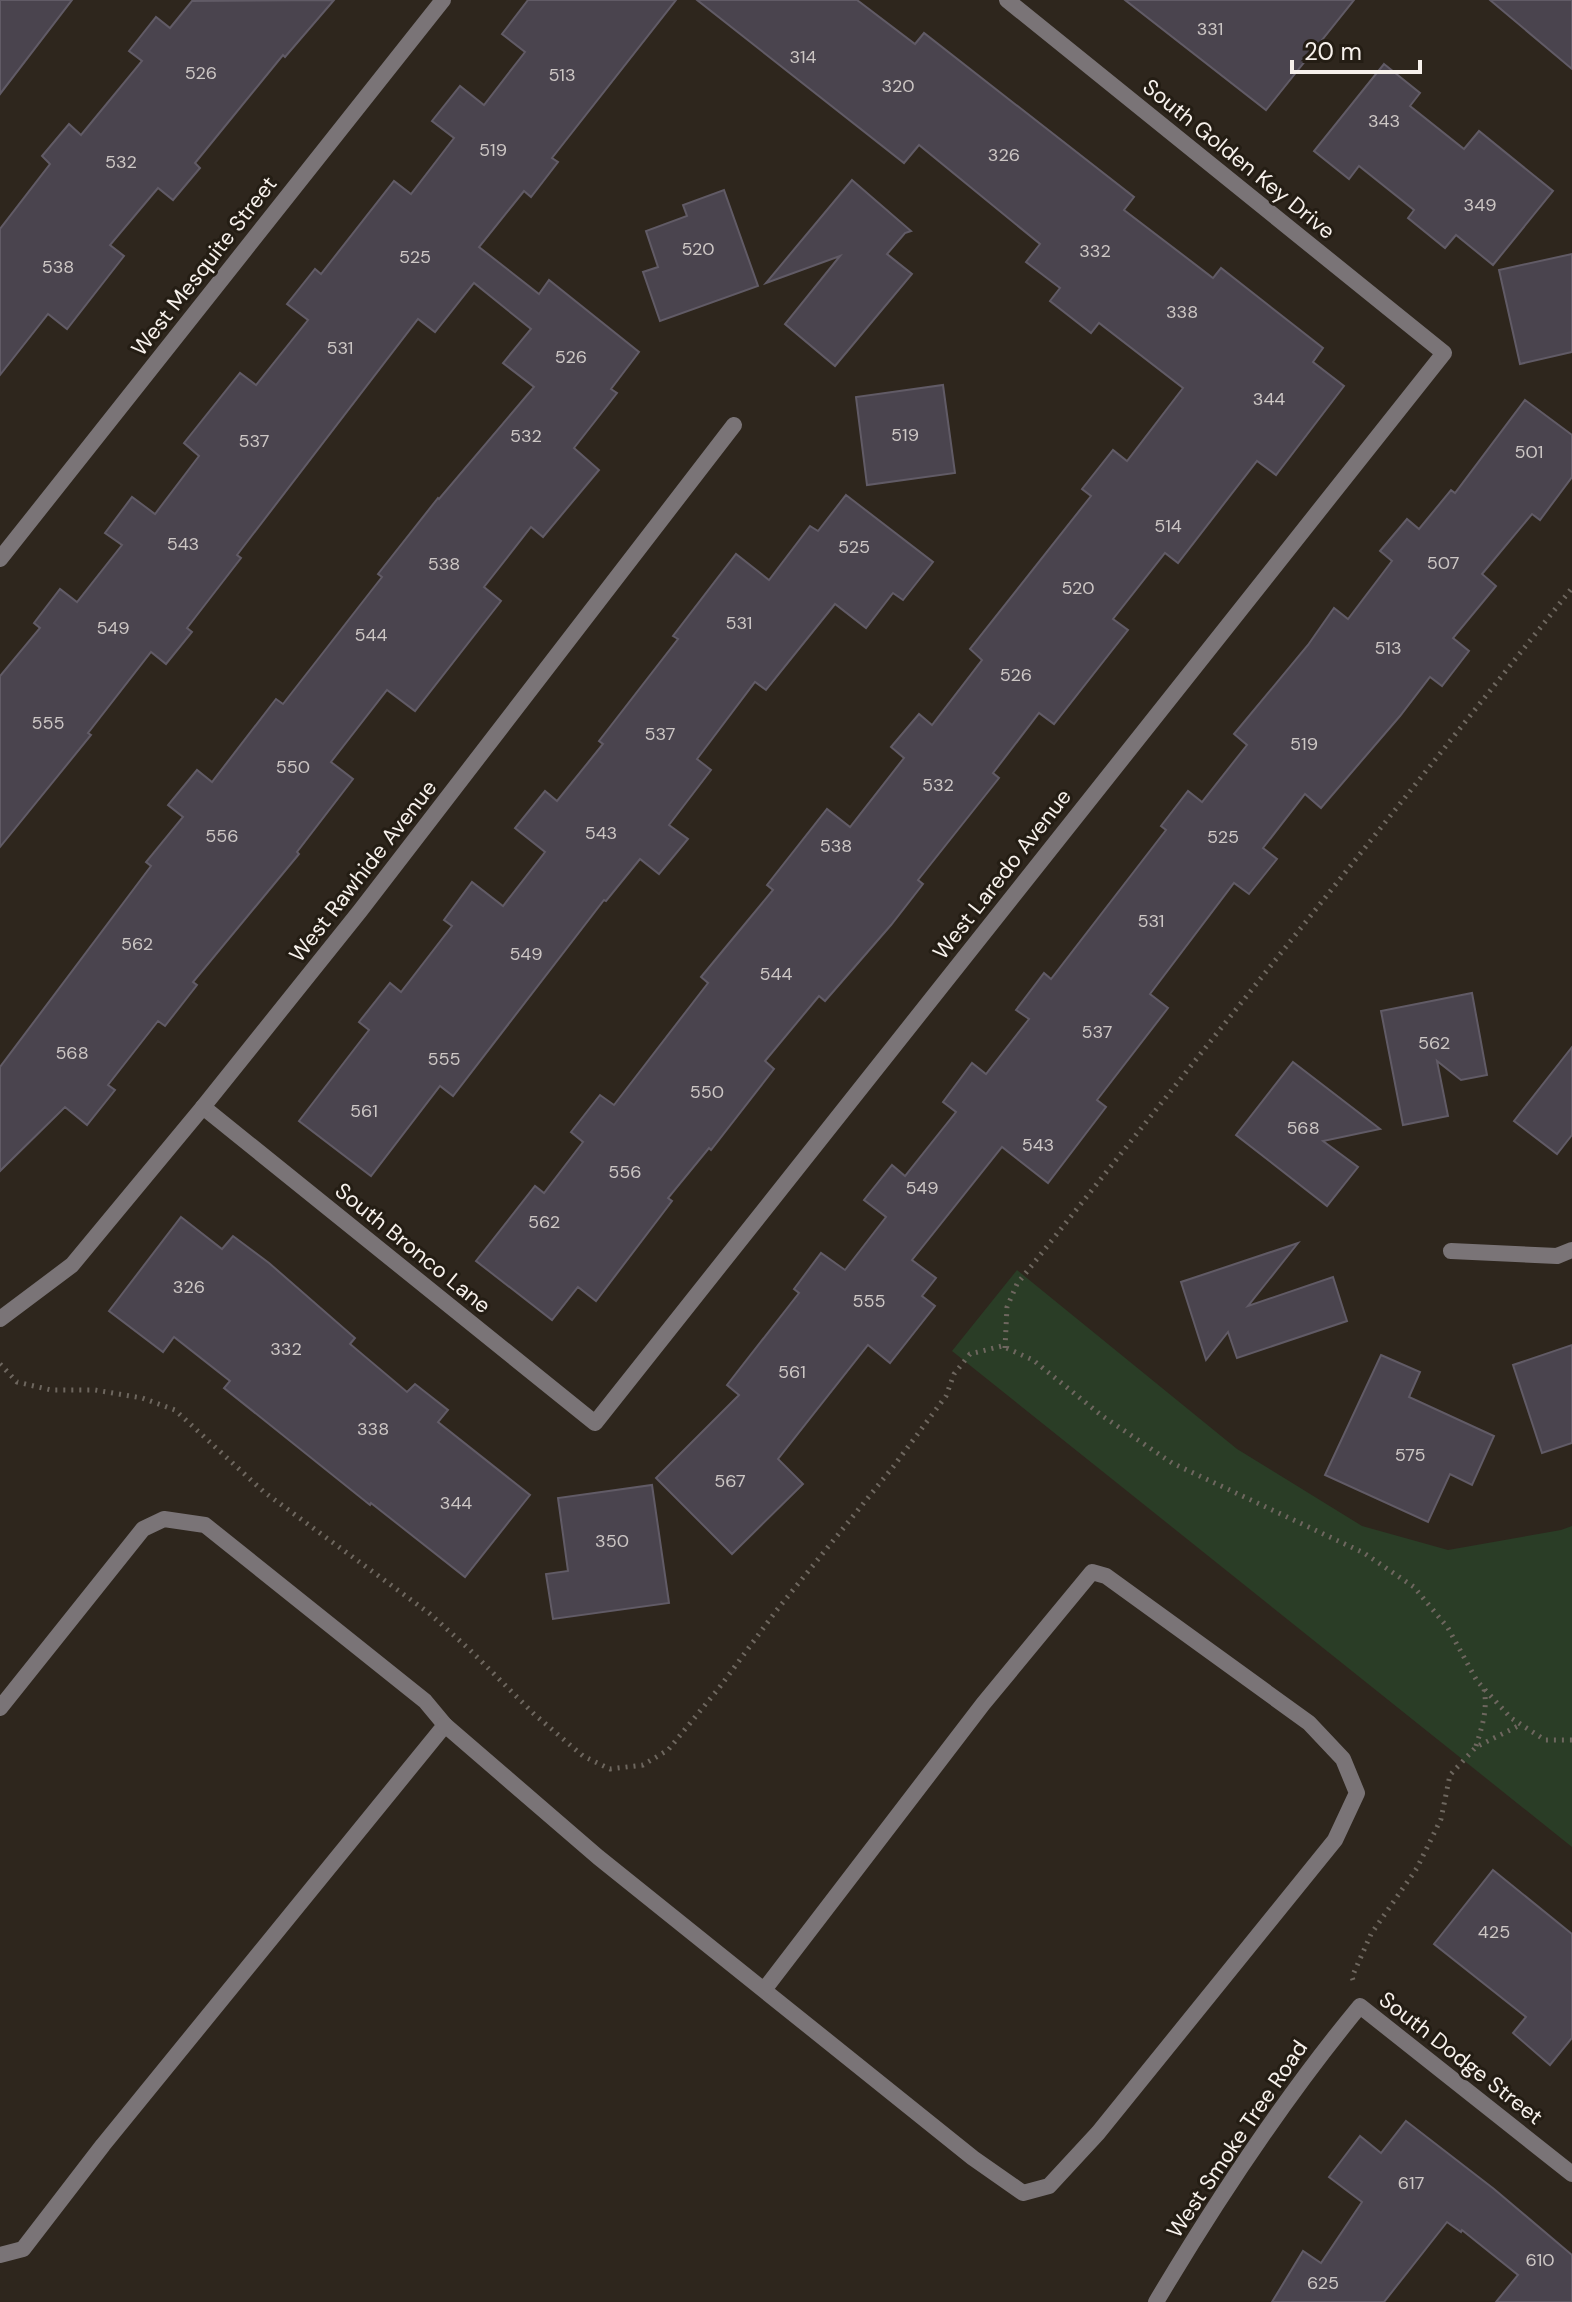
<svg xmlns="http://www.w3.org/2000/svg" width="1572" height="2302" font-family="'DM Sans',sans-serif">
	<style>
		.green { fill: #2a3d26 }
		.building { fill: #4a444e; stroke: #615b66; stroke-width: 2 }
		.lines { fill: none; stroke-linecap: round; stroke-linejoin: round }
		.path { stroke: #6e675f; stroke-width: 5; stroke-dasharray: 2 6; stroke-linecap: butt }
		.street { stroke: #7a7477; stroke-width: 16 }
		.labels { text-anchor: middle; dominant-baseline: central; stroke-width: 6; stroke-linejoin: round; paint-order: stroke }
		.number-label { font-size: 18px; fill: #ccc6c4 }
		.street-label { font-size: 22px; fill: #f7f1ec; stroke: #241d14 }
	</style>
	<rect width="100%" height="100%" fill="#2e261d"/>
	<polygon class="green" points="1017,1270 1237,1449 1362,1526 1448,1550 1561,1530 1572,1526 1572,1847 952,1351"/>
	<g class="building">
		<polygon points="0,0 72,0 0,94"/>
		<polygon points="334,0 285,57 283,55 195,163 200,168 173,200 158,188 110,245 124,256 67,329 48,314 0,375 0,229 50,164 42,156 69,124 81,135 142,61 129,51 156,17 170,28 192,1"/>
		<polygon points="528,0 676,0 552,158 558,162 531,197 524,191 479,247 539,294 549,280 639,352 611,389 617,393 574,448 599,470 543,537 531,527 484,587 501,601 415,711 387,690 331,762 353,779 297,852 299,854 193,982 197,985 165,1026 158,1021 108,1085 115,1090 87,1125 65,1107 0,1171 0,1067 151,866 146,862 183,817 168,805 197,770 212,782 276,699 283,704 382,577 378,574 438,498 439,499 534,387 503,363 531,329 474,283 435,332 418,319 237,555 241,558 187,628 192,632 166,664 151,652 88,733 91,735 0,847 0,676 40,628 34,623 60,589 77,602 122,545 105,533 132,497 155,514 199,456 184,443 240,373 256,385 308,320 287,304 315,269 321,274 394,181 411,194 454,138 432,121 460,86 484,105 525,52 502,34"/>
		<polygon points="697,0 857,0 915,44 924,33 1134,197 1124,210 1213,278 1221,268 1323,348 1313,362 1344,386 1276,475 1257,461 1178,563 1165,553 1113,619 1128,630 1054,724 1039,713 993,773 999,778 918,880 923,884 891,925 825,1001 819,996 765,1061 774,1069 711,1150 709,1148 668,1198 672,1201 596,1301 578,1287 552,1320 476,1261 535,1186 544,1193 583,1142 571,1132 600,1095 614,1105 708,983 701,977 773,890 767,885 827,809 850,827 904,758 891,747 919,714 932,725 982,660 970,649 1091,496 1082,489 1113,450 1127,461 1183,388 1099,323 1091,333 1050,301 1060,288 1026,262 1040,244 919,145 904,163"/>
		<polygon points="1125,0 1354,0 1266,110"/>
		<polygon points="1490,0 1572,0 1572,69"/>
		<polygon points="1384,64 1420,93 1410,106 1464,149 1479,131 1553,191 1493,265 1456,235 1445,248 1408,218 1414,210 1359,166 1349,179 1314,151"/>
		<polygon points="852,180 911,231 905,233 887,254 912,274 835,366 785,324 840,256 766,283"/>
		<polygon points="724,190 758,286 660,321 643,272 658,267 646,231 687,216 683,205"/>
		<polygon points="1572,254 1572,352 1520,364 1499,270"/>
		<polygon points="943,385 955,473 867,485 856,397"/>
		<polygon points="1525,400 1572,435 1572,477 1540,520 1532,514 1482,574 1496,586 1453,638 1469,651 1442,686 1430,677 1400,716 1321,808 1305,794 1263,848 1277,859 1249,894 1234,883 1150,994 1168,1008 1097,1100 1106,1107 1048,1183 1002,1147 912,1260 936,1278 922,1296 935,1306 890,1363 868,1345 778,1459 803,1484 732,1554 656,1478 739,1395 727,1385 799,1293 794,1289 821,1253 845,1270 886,1217 864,1200 892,1165 905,1176 956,1112 943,1102 972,1063 986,1074 1029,1019 1016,1010 1044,973 1051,979 1166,830 1161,826 1188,791 1202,802 1247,745 1234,734 1308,645 1334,608 1348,619 1392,561 1380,551 1407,519 1419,529 1451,490 1455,493"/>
		<polygon points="846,495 933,562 903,600 893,593 866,628 835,604 766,690 755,682 697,759 711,770 669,825 688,839 659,874 640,859 606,901 604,900 453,1096 440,1086 371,1176 299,1121 369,1030 359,1022 390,983 401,992 452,926 444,920 472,882 503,906 545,852 515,828 545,791 557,801 603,744 599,741 678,639 673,636 736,554 769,580 810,526 818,531"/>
		<polygon points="1472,993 1487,1075 1461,1080 1437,1061 1448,1116 1403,1125 1381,1011"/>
		<polygon points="1572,1047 1572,1135 1557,1154 1514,1121"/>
		<polygon points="1293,1062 1380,1129 1323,1141 1358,1167 1327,1206 1236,1135"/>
		<polygon points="181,1217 222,1249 233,1236 269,1263 355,1338 350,1344 407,1392 415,1384 448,1410 438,1422 530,1495 465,1577 371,1503 370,1505 224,1388 230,1381 174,1337 163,1352 109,1311"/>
		<polygon points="1298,1243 1248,1306 1333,1277 1347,1321 1237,1358 1228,1332 1206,1360 1181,1282"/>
		<polygon points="1572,1345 1572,1443 1542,1453 1513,1365"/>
		<polygon points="1381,1355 1420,1372 1409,1397 1494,1436 1472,1485 1450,1474 1428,1522 1325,1475"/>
		<polygon points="652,1485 669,1603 553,1619 546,1574 568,1571 558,1498"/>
		<polygon points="1493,1870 1572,1934 1572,2038 1550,2065 1513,2033 1526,2017 1434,1944"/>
		<polygon points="1406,2121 1494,2189 1572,2255 1572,2302 1496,2302 1518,2275 1462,2230 1461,2232 1447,2222 1384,2302 1272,2302 1303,2251 1321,2263 1362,2202 1329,2177 1360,2136 1381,2153"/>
	</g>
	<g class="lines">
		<g class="path">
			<polyline points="1005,1348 1007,1307 1017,1284 1572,588"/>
			<polyline points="0,1364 17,1382 51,1390 95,1390 142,1398 175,1410 264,1492 429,1613 470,1650 534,1714 583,1756 610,1769 643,1765 668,1750 719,1688 776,1611 893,1467 946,1396 954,1374 970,1354 1002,1346 1033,1360 1101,1415 1172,1463 1364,1553 1414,1587 1448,1628 1477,1681 1511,1718 1545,1740 1572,1740"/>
			<path d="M1476 1746C1482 1727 1488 1709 1484 1689"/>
			<polyline points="1353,1980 1352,1977 1371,1934 1417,1868 1441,1819 1450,1775 1476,1747 1520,1725"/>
		</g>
		<g class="street">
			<polyline points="0,559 443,0"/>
			<polyline points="203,1107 595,1423 1444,353 1007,0"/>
			<polyline points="1451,1251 1557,1256 1572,1250"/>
			<polyline points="0,1319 72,1265 203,1107 360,911 734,425"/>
			<polyline points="0,1708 143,1529 164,1519 205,1525 425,1701 445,1725 103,2145 23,2249 0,2255"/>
			<polyline points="445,1725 598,1857 973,2158 1023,2193 1049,2186 1098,2133 1335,1840 1357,1793 1343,1759 1309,1723 1106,1576 1092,1572 983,1704 764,1990"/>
			<path d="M1156 2302C1218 2198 1283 2099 1360 2006L1572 2174"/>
		</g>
	</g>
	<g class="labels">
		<g class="number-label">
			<text x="1210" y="29">331</text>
			<text x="803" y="57">314</text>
			<text x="201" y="73">526</text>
			<text x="562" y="75">513</text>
			<text x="898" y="86">320</text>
			<text x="1384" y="121">343</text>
			<text x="493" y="150">519</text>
			<text x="1004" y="155">326</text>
			<text x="121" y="162">532</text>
			<text x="1480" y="205">349</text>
			<text x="698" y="249">520</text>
			<text x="1095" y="251">332</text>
			<text x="415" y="257">525</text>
			<text x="58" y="267">538</text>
			<text x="1182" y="312">338</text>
			<text x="340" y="348">531</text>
			<text x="571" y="357">526</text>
			<text x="1269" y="399">344</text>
			<text x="905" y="435">519</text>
			<text x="526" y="436">532</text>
			<text x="254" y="441">537</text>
			<text x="1529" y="452">501</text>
			<text x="1168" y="526">514</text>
			<text x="183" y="544">543</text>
			<text x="854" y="547">525</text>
			<text x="1443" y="563">507</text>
			<text x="444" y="564">538</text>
			<text x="1078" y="588">520</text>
			<text x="739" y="623">531</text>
			<text x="113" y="628">549</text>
			<text x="371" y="635">544</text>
			<text x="1388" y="648">513</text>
			<text x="1016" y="675">526</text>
			<text x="48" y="723">555</text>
			<text x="660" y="734">537</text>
			<text x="1304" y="744">519</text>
			<text x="293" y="767">550</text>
			<text x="938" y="785">532</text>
			<text x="601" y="833">543</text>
			<text x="222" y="836">556</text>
			<text x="1223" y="837">525</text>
			<text x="836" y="846">538</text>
			<text x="1151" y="921">531</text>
			<text x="137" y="944">562</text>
			<text x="526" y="954">549</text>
			<text x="776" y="974">544</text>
			<text x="1097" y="1032">537</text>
			<text x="1434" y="1043">562</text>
			<text x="72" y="1053">568</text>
			<text x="444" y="1059">555</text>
			<text x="707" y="1092">550</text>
			<text x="364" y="1111">561</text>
			<text x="1303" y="1128">568</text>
			<text x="1038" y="1145">543</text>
			<text x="625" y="1172">556</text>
			<text x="922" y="1188">549</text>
			<text x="544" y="1222">562</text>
			<text x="189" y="1287">326</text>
			<text x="869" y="1301">555</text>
			<text x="286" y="1349">332</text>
			<text x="792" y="1372">561</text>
			<text x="373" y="1429">338</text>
			<text x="1410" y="1455">575</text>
			<text x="730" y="1481">567</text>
			<text x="456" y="1503">344</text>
			<text x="612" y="1541">350</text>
			<text x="1494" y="1932">425</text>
			<text x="1411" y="2183">617</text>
			<text x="1540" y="2260">610</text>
			<text x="1323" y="2283">625</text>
		</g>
		<g class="street-label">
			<text transform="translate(1239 159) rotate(39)">South Golden Key Drive</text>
			<text transform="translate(204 266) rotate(-52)">West Mesquite Street</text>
			<text transform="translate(363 871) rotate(-52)">West Rawhide Avenue</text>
			<text transform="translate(1002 874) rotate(-52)">West Laredo Avenue</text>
			<text transform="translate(413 1248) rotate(39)">South Bronco Lane</text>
			<text transform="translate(1461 2058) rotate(38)">South Dodge Street</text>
			<text transform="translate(1237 2139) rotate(-56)">West Smoke Tree Road</text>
		</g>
	</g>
	<path d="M1292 60v12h128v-12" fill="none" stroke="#f7f1ec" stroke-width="4"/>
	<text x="1304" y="60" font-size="24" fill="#f7f1ec" stroke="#241d14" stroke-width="6" paint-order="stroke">20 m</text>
</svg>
